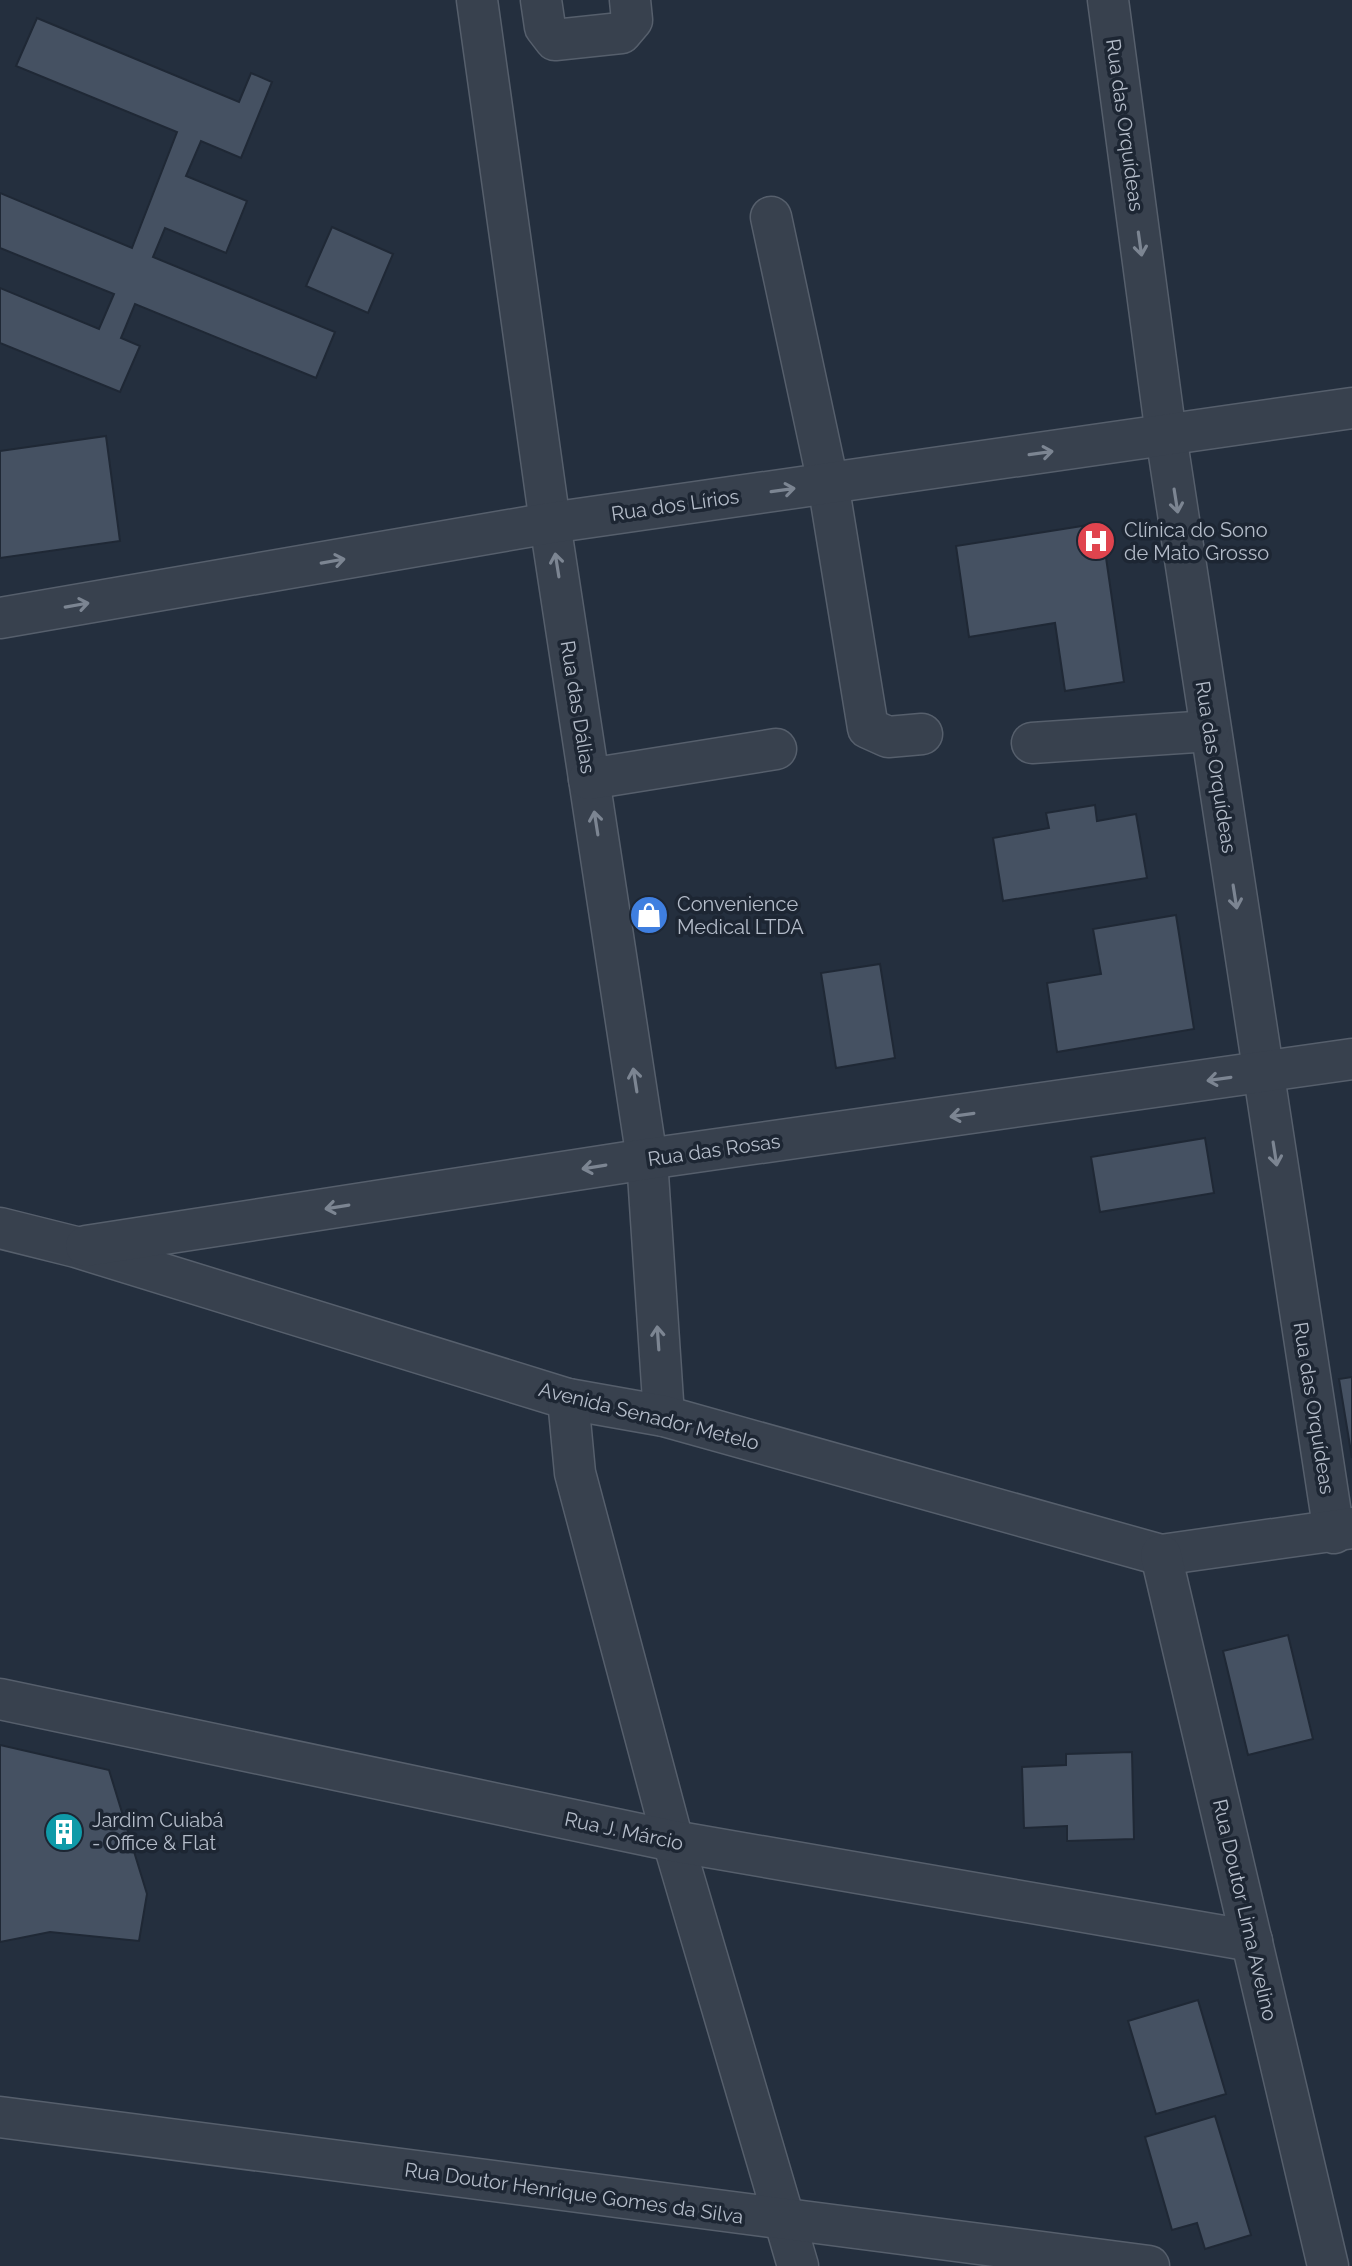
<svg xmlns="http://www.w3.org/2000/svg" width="1352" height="2266" font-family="Raleway,sans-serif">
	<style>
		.building { fill: #455162; stroke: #1f2835; stroke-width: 2 }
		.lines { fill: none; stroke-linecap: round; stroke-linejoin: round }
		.minor-casing { stroke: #565f6c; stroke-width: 43 }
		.minor { stroke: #38414e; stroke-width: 40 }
		.oneway { stroke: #7c8592 }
		.labels { text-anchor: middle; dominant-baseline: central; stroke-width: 7; stroke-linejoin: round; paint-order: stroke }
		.street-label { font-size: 20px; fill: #b4bcc9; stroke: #1d2633 }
		.poi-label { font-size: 20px; fill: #b4bcc9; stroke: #1d2633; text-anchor: start }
	</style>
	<rect width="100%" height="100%" fill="#242f3e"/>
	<g class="building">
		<polygon points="37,18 239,102 251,73 272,82 241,158 201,141 186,176 247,201 226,253 165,228 153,257 335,332 316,378 135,304 121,338 140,346 120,392 0,343 0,288 99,329 114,294 0,248 0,193 132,248 177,132 16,66"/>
		<polygon points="332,227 393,254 368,313 306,286"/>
		<polygon points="106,436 120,541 0,558 0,451"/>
		<polygon points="1101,523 1124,682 1065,691 1055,623 969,637 956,546"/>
		<polygon points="1095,805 1097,821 1136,814 1147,878 1003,901 993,838 1049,828 1046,813"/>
		<polygon points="1176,915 1194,1029 1057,1052 1047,983 1101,974 1093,929"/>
		<polygon points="880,964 895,1058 836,1068 821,973"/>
		<polygon points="1205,1138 1214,1193 1100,1212 1091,1157"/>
		<polygon points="1352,1377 1352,1458 1339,1379"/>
		<polygon points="1288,1635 1313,1739 1248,1755 1223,1651"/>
		<polygon points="0,1745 109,1770 147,1894 139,1941 50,1932 0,1942"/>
		<polygon points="1132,1752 1134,1839 1067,1841 1067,1826 1024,1828 1022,1767 1066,1765 1066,1754"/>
		<polygon points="1198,2000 1226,2094 1156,2114 1128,2021"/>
		<polygon points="1215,2116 1251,2235 1205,2249 1197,2223 1172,2230 1145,2137"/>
	</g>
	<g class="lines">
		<defs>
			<g id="minor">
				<polyline points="477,0 550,523 647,1159 664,1416"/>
				<polyline points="541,0 545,27 555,40 621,33 632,20 630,0"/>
				<polyline points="1108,0 1166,435 1334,1533"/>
				<polyline points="771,217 828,483 868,728 888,737 922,734"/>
				<polyline points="0,618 550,523 1352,408"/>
				<polyline points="1032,743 1210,731"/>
				<polyline points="589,779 776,749"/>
				<polyline points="0,1228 76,1247 568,1399 664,1416 1161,1555 1352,1528"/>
				<polyline points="86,1246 647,1159 1352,1059"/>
				<polyline points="568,1399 575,1473 673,1841 798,2266"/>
				<polyline points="1161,1555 1328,2266"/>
				<polyline points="0,1699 673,1841 1252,1941"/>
				<polyline points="0,2117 1149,2266"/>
			</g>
		</defs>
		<use href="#minor" class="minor-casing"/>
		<use href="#minor" class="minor"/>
	</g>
	<defs><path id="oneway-shaft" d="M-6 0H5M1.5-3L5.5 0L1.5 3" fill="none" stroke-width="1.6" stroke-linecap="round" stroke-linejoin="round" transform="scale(2)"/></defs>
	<g class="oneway">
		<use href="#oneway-shaft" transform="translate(1140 244) rotate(82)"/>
		<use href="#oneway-shaft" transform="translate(1041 453) rotate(-8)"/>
		<use href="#oneway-shaft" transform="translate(783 490) rotate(-8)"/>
		<use href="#oneway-shaft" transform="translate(1176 501) rotate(81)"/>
		<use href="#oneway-shaft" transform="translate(333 561) rotate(-10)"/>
		<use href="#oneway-shaft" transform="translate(557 565) rotate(-99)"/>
		<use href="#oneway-shaft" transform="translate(77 605) rotate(-10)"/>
		<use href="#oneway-shaft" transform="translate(596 823) rotate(-99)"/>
		<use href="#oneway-shaft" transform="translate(1235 897) rotate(81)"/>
		<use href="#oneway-shaft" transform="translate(1219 1079) rotate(172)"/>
		<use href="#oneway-shaft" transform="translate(635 1080) rotate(-99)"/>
		<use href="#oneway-shaft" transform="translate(962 1115) rotate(172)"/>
		<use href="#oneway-shaft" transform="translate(1275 1154) rotate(81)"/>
		<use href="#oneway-shaft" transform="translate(594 1167) rotate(171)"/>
		<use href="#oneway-shaft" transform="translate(337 1207) rotate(171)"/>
		<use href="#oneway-shaft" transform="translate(658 1338) rotate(-94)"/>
	</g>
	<defs>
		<symbol id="hospital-disc" viewBox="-11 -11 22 22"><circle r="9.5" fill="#e0444e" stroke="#1d2633"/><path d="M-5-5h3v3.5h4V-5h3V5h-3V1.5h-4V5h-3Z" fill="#fff"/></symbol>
		<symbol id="shop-disc" viewBox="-11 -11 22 22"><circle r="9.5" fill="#3f7fe0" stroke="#1d2633"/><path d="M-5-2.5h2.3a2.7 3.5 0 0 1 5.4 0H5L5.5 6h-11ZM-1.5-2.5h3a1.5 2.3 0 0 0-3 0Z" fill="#fff"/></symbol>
		<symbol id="building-disc" viewBox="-11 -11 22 22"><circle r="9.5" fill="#0f9aa8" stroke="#1d2633"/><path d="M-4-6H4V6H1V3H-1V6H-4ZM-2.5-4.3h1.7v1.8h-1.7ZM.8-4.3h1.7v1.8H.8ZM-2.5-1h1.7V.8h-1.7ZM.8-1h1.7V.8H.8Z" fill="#fff"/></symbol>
	</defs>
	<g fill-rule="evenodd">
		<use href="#hospital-disc" x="1074" y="519" width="44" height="44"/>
		<use href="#shop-disc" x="627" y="893" width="44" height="44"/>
		<use href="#building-disc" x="42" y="1810" width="44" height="44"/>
	</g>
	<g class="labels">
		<g class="street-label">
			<text transform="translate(1125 125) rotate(82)">Rua das Orquídeas</text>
			<text transform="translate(675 505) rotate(-8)">Rua dos Lírios</text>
			<text transform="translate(578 707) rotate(81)">Rua das Dálias</text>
			<text transform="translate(1216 767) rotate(81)">Rua das Orquídeas</text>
			<text transform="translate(714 1150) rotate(-8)">Rua das Rosas</text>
			<text transform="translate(1314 1408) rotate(81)">Rua das Orquídeas</text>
			<text transform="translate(649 1416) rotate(14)">Avenida Senador Metelo</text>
			<text transform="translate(624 1831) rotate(12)">Rua J. Márcio</text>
			<text transform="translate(1245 1910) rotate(77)">Rua Doutor Lima Avelino</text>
			<text transform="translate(574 2193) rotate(8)">Rua Doutor Henrique Gomes da Silva</text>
		</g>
		<g class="poi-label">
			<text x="1124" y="530">Clínica do Sono<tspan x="1124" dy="23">de Mato Grosso</tspan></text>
			<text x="677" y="904">Convenience<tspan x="677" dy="23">Medical LTDA</tspan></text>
			<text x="92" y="1820">Jardim Cuiabá<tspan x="92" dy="23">- Office &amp; Flat</tspan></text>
		</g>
	</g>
</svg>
